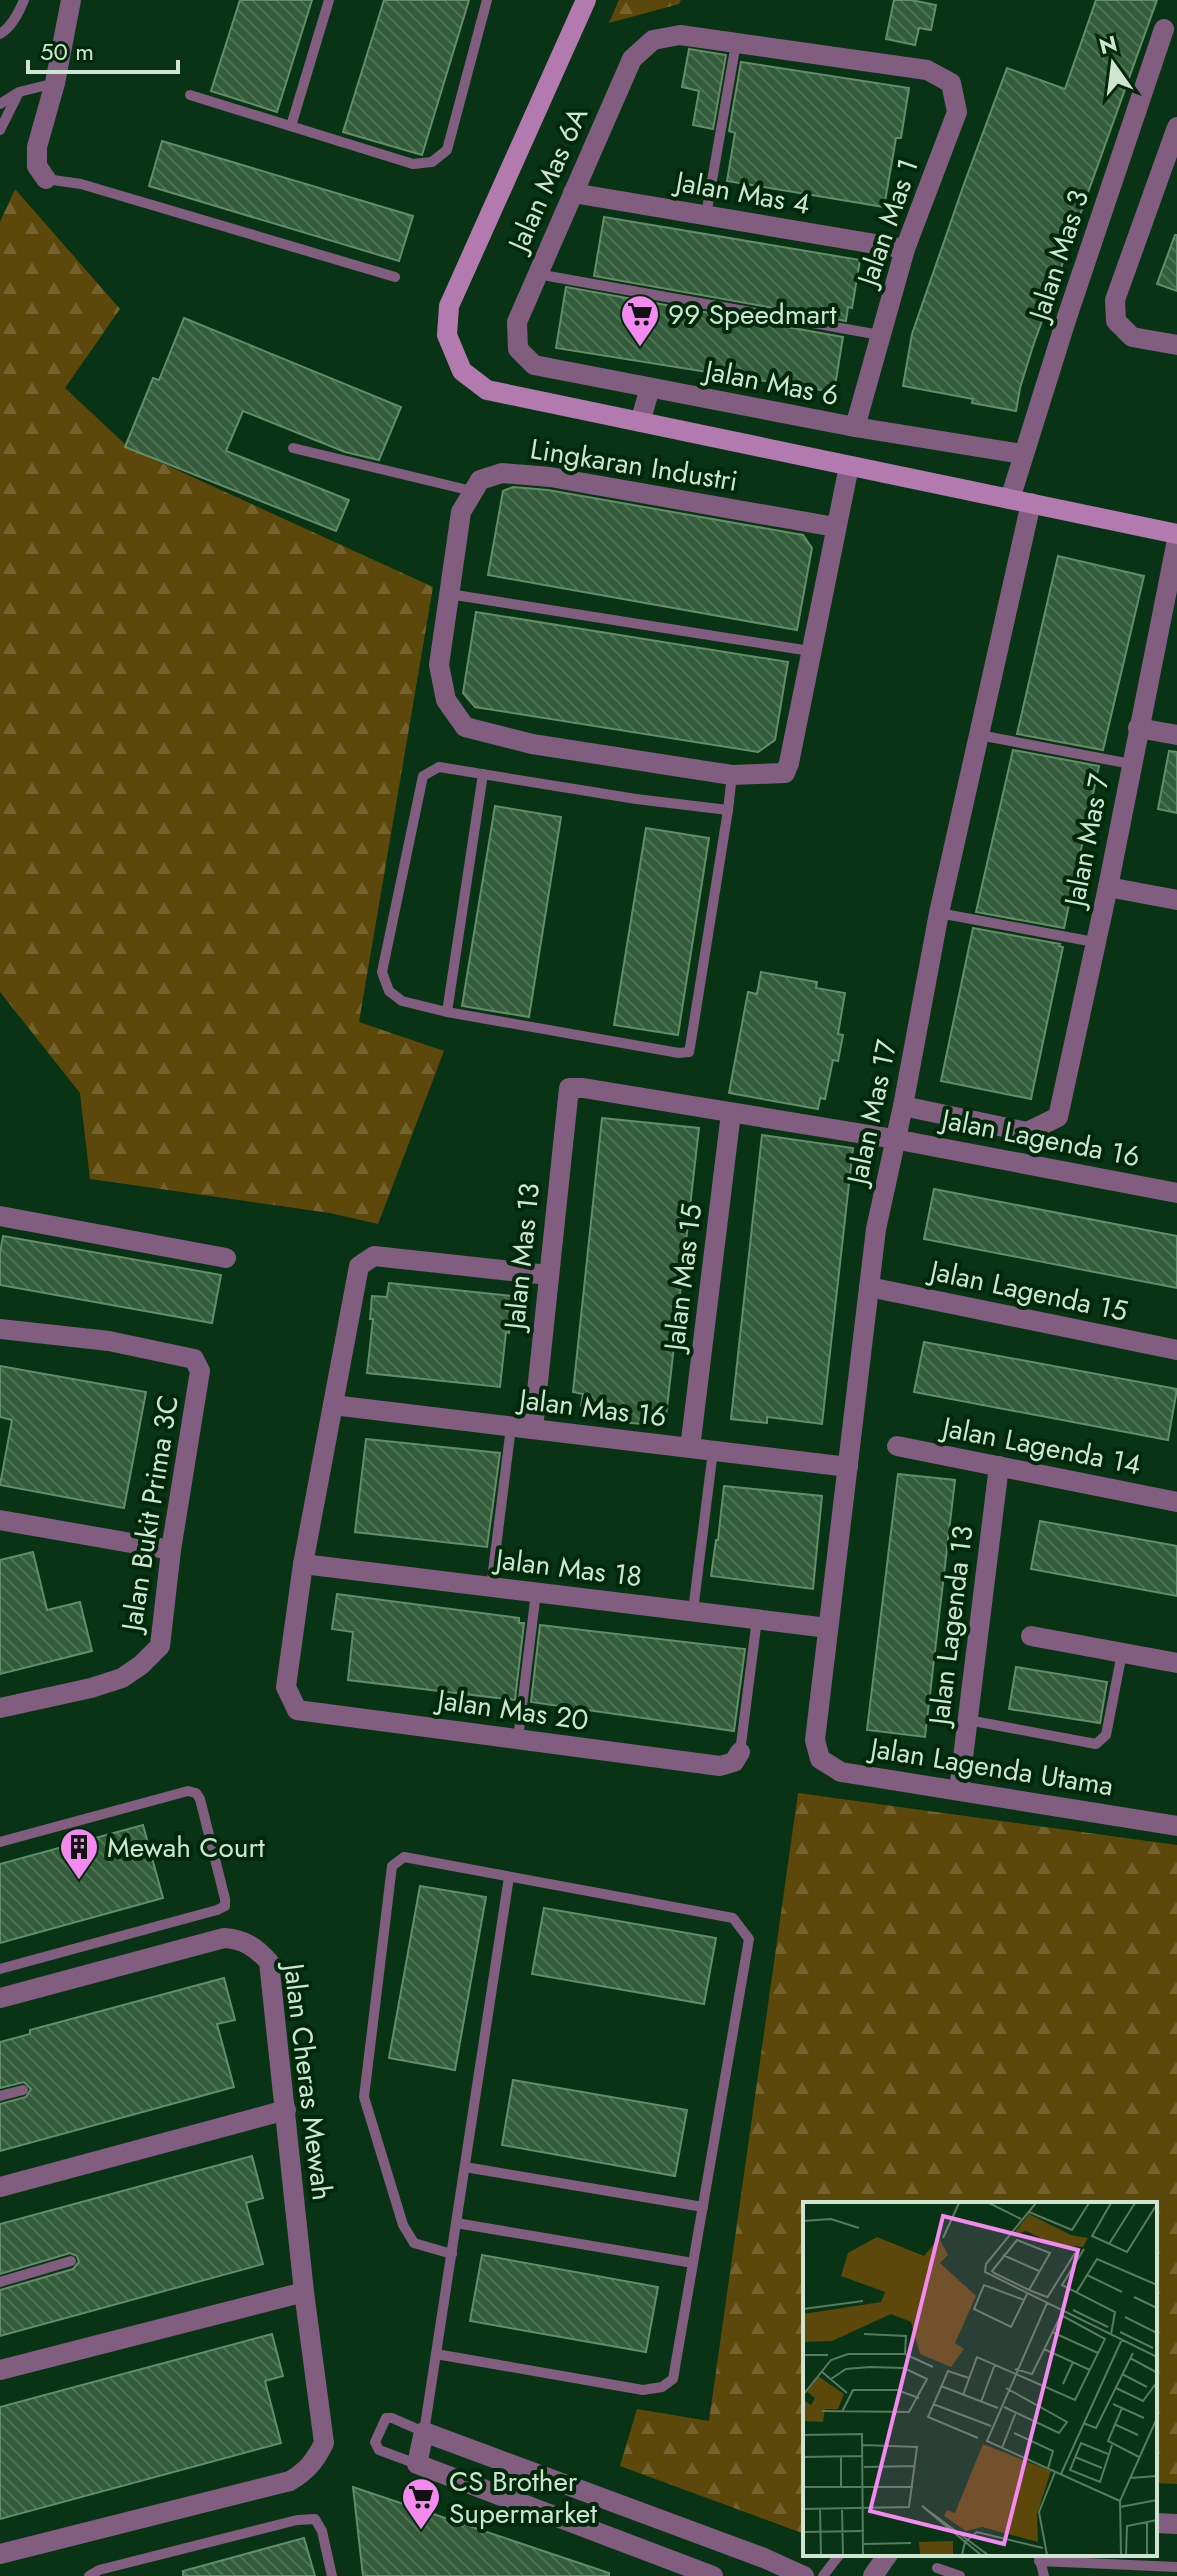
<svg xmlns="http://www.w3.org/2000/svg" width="1177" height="2576" font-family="Jost,sans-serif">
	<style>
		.forest { fill: url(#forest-firs) }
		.building { fill: url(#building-back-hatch); stroke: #638d69; stroke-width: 2 }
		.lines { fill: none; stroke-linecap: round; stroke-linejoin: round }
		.lane { stroke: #815d7f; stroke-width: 10 }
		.street { stroke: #815d7f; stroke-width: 20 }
		.secondary { stroke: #b27aaf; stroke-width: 20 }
		.labels { text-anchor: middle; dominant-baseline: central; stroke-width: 8; stroke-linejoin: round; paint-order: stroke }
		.street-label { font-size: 28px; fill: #cfe5d1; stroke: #00290a }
		.poi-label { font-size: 28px; fill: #cfe5d1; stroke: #00290a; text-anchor: start }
		.inset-road { fill: none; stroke: #587a60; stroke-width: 2 }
		.view { fill: #f489f0; fill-opacity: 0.15; stroke: #f489f0; stroke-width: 4 }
		.inset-edge { fill: none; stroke: #cfe5d1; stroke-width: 4 }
	</style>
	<defs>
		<pattern id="forest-firs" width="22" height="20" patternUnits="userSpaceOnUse" patternTransform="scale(2)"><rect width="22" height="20" fill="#5d480b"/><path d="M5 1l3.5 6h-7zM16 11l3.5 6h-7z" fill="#73622e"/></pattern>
		<pattern id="building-back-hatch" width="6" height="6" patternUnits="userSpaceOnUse" patternTransform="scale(2)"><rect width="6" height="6" fill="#335c3a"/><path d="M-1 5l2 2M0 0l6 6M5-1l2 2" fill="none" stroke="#507355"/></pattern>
	</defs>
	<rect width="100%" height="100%" fill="#083314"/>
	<g class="forest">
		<polygon points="619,0 681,0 679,4 609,23"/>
		<polygon points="15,189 120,309 65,388 129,448 433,587 359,1022 444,1051 378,1224 330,1213 90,1179 80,1093 0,992 0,222"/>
		<polygon points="798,1793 1177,1845 1177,2484 1155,2483 1155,2204 805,2204 805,2534 620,2466 637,2409 709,2421"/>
	</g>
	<g class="building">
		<polygon points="240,0 312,0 277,112 211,91"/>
		<polygon points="384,0 469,0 422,155 343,132"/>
		<polygon points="894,0 911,0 936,5 931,30 919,28 915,45 886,39"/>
		<polygon points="1096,0 1157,0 1033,346 1020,388 1016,411 972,403 973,399 903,386 912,334 964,184 1007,68 1065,89"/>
		<polygon points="689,49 726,55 713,129 693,125 699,91 682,87"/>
		<polygon points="741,62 909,88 901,138 896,138 884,207 727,181 735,133 729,131"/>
		<polygon points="162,141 413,216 399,261 149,186"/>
		<polygon points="604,217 860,260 852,308 848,307 846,321 594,276"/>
		<polygon points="1175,235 1177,235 1177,291 1157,284"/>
		<polygon points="566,287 843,337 834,392 556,348"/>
		<polygon points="184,318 401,407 379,460 345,452 243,411 226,451 349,500 336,531 125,447 153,378 159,380"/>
		<polygon points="513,487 548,490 803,535 812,548 797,630 488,575 503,491"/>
		<polygon points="1058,556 1144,576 1103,750 1017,734"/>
		<polygon points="476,612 788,662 775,740 758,752 475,707 463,693"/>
		<polygon points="1013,750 1099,766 1064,928 976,912"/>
		<polygon points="1169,751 1177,752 1177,813 1158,809"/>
		<polygon points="495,806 561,817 529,1017 462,1006"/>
		<polygon points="646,828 709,838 678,1035 614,1025"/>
		<polygon points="973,928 1060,944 1059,946 1063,947 1031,1099 941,1081"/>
		<polygon points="761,972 817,982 816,988 845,993 838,1034 843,1035 838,1061 833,1060 825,1099 820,1098 818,1109 729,1093 748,992 757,994"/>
		<polygon points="602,1118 699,1128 666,1416 642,1414 641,1424 621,1422 622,1410 581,1406 583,1394 573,1392"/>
		<polygon points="762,1135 853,1148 822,1424 767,1417 767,1423 731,1419"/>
		<polygon points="934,1189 1177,1236 1177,1288 924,1239"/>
		<polygon points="3,1236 221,1275 212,1323 0,1285 0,1253"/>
		<polygon points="389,1283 513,1296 509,1333 506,1332 500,1387 367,1373 373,1319 370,1319 372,1296 387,1297"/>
		<polygon points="924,1342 1177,1389 1168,1440 914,1392"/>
		<polygon points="0,1366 146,1392 124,1508 0,1485 12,1420 0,1417"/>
		<polygon points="366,1439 500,1453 487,1547 355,1532"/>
		<polygon points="898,1474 955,1480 925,1737 867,1730"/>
		<polygon points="724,1486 822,1496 813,1589 711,1576 716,1540 718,1540"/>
		<polygon points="1040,1521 1177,1546 1177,1596 1031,1569"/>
		<polygon points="33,1552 47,1610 80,1602 92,1651 0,1674 0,1560"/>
		<polygon points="337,1594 519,1618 519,1623 524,1623 515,1700 348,1680 353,1632 332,1629"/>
		<polygon points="540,1625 745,1649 734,1731 531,1702"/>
		<polygon points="1016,1667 1107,1682 1100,1723 1009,1709"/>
		<polygon points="143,1825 163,1898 0,1943 0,1864"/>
		<polygon points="420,1886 486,1897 455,2070 389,2058"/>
		<polygon points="544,1908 716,1938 704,2004 532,1974"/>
		<polygon points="224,1978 235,2020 217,2024 234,2087 0,2151 0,2104 26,2097 31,2089 24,2082 0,2088 0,2042 30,2034 30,2030"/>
		<polygon points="513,2080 687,2110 675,2176 502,2145"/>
		<polygon points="252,2156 263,2198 246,2203 263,2264 0,2336 0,2290 73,2269 79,2262 77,2256 70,2253 0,2274 0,2224"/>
		<polygon points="482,2255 658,2287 646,2352 470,2321"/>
		<polygon points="272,2334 283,2376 265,2381 281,2443 0,2519 0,2407"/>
		<polygon points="353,2487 609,2573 609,2576 363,2576"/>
		<polygon points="304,2538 315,2576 183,2576 183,2571"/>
	</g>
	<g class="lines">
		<g class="lane">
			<path d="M0 34C12 27 19 12 24 0"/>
			<polyline points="190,95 413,164 432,162 447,150 487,0"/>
			<polyline points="0,104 19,92 55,83"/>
			<polyline points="291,126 329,0"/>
			<polyline points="0,130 18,94"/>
			<polyline points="46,179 81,184 395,277"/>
			<polyline points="706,215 736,43"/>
			<polyline points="537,274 880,335"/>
			<polyline points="293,448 472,491"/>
			<polyline points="449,594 810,651"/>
			<polyline points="979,735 1131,764"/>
			<polyline points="483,774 447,1012 679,1053 689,1052 691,1041 728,810"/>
			<polyline points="939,913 1094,942"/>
			<polyline points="447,1012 402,1001 389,991 382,972 423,776 439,767 636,799 728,810 732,775"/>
			<polyline points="491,1587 511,1427"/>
			<polyline points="693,1611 713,1451"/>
			<polyline points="968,1720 1096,1744 1106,1735 1122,1653"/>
			<polyline points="518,1739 536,1592"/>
			<polyline points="740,1752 757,1619"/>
			<polyline points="0,1842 188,1791 196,1793 200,1799 225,1899 225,1906 217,1910 0,1969"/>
			<polyline points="0,2096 23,2090"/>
			<polyline points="465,2167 703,2207"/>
			<polyline points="456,2223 693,2263"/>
			<polyline points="0,2282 71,2261"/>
			<polyline points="436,2354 643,2390 662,2387 673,2379 749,1939 733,1918 404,1857 392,1866 364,2097 403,2225 414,2243 452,2254"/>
			<polyline points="417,2464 379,2450 375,2442 386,2418 392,2418 424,2432 509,1877"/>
			<polyline points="1039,2555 1044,2576"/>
			<polyline points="1039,2561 1177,2567"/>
			<polyline points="937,2568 960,2576"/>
			<polyline points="89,2576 99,2570 297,2520 315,2519 322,2531 332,2576"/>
			<polyline points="823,2576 840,2554"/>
		</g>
		<g class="street">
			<polyline points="1177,127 1115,300 1116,321 1132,337 1177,345"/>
			<polyline points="46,179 37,166 37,147 55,83 71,0"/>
			<polyline points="573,193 905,249"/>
			<polyline points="640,422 650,388"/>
			<polyline points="855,427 905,249 957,112 951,83 927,70 680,35 653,40 632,59 517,322 518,349 534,365 855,427 1022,454"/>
			<polyline points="1010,499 1067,317 1164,29"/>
			<polyline points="1031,503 939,913 903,1106 876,1229 815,1740 820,1759 841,1772 1177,1826"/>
			<polyline points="835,527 550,477 502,473 480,480 461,512 439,665 446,700 465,727 532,744 732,775 785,773 789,763 849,466"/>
			<polyline points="1138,728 1177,735"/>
			<polyline points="1108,887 1177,900"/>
			<polyline points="903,1106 1027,1132 1058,1117 1108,887 1177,540"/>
			<polyline points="0,1216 226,1258"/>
			<polyline points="548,1275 374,1256 359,1266 303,1564 286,1687 297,1710 720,1766 734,1762 740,1752"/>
			<polyline points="869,1287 1177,1350"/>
			<polyline points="0,1329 109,1341 194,1359 200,1371 171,1550 160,1646 141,1665 122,1678 91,1688 0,1708"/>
			<polyline points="333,1405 848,1467"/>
			<polyline points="533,1429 569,1088 583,1088 894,1139 1177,1193"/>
			<polyline points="897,1446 1177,1502"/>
			<polyline points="690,1448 731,1113"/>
			<polyline points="0,1520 171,1550"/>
			<polyline points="303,1564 828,1628"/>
			<polyline points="1031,1636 1177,1663"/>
			<polyline points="959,1790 999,1466"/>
			<path d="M0 1998 224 1938C243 1939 256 1947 269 1962L304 2292 324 2443C315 2461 307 2471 290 2481L0 2554"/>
			<polyline points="0,2187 286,2110"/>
			<polyline points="0,2370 304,2292"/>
			<polyline points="1155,2523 1177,2524"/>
			<polyline points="713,2576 417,2464 424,2432 764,2558 804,2576"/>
			<polyline points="873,2576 888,2554"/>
		</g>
		<polyline class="secondary" points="586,0 449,306 447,335 462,371 487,390 1177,534"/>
	</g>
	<defs>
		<symbol id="supermarket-pin" viewBox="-11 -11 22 30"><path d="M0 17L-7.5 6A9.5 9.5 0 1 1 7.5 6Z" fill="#f489f0" stroke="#00290a"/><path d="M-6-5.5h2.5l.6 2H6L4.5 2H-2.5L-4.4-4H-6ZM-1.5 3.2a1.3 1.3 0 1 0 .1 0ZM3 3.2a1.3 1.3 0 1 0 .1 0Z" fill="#111"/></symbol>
		<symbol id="building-pin" viewBox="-11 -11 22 30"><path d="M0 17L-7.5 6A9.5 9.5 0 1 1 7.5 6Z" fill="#f489f0" stroke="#00290a"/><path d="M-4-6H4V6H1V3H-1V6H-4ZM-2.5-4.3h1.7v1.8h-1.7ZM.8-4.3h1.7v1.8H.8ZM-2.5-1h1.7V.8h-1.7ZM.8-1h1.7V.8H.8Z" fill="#111"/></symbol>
	</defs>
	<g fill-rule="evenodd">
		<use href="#supermarket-pin" x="618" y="292" width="44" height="60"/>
		<use href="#building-pin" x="57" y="1825" width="44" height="60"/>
		<use href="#supermarket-pin" x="399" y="2475" width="44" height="60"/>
	</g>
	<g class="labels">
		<g class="street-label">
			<text transform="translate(548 179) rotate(-66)">Jalan Mas 6A</text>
			<text transform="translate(743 193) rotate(10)">Jalan Mas 4</text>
			<text transform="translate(888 222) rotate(-71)">Jalan Mas 1</text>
			<text transform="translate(1059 255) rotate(-72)">Jalan Mas 3</text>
			<text transform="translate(772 383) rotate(11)">Jalan Mas 6</text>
			<text transform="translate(634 465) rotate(9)">Lingkaran Industri</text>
			<text transform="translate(1087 840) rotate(-79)">Jalan Mas 7</text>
			<text transform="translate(872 1112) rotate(-78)">Jalan Mas 17</text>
			<text transform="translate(1041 1138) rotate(11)">Jalan Lagenda 16</text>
			<text transform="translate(522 1256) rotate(-84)">Jalan Mas 13</text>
			<text transform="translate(683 1277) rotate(-83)">Jalan Mas 15</text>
			<text transform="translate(1029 1291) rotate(12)">Jalan Lagenda 15</text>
			<text transform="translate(593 1408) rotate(7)">Jalan Mas 16</text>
			<text transform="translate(1042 1446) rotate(11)">Jalan Lagenda 14</text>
			<text transform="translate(150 1513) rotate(-81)">Jalan Bukit Prima 3C</text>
			<text transform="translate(569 1568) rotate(7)">Jalan Mas 18</text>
			<text transform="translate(951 1625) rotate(-83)">Jalan Lagenda 13</text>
			<text transform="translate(513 1710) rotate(8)">Jalan Mas 20</text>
			<text transform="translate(992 1767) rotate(9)">Jalan Lagenda Utama</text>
			<text transform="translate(308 2082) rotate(83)">Jalan Cheras Mewah</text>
		</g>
		<g class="poi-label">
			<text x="668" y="314">99 Speedmart</text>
			<text x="107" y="1847">Mewah Court</text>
			<text x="449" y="2481">CS Brother<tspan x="449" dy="32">Supermarket</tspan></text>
		</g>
	</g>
	<g transform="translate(803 2202)">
		<rect width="354" height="354" fill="#083314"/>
		<path d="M150 339V353H117L116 340Z" fill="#5d480b"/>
		<path d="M226 12 268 33 285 36 280 45 250 42 223 29 209 34ZM74 35 121 54 136 36 145 53 137 61 173 94 152 141 161 147 148 165 117 152 108 120 88 112 29 139 0 140V112L78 100 82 90 38 74 45 51ZM180 242 248 269 234 312 235 340 179 325 163 329 141 314 144 308 152 311Z" fill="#5d480b"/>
		<path d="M15 174 41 192 35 207H22L20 220 0 219V198L8 203 12 196 4 190Z" fill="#5d480b"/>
		<path class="inset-road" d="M186 1 218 17M233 1 183 62 182 70 354 155M308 1 289 34 324 50 354 2M226 10 269 28 286 1M0 19 28 17 56 26M140 36 156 1M306 42 332 1M281 47 259 83 312 110 308 132M200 53 236 69M284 73 319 90M226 88 247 51 214 38 189 69 191 71 226 88 244 95M273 91 294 57 354 83M331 95 354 106M244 96 272 51M221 98 181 83 171 107 208 125 224 92M244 101 184 239 317 299M0 107 60 99M270 108 305 125M322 115 354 131M249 130 295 151M317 130 350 146M61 132 103 134 102 152M241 147 287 168M0 153H25M327 156 353 170M212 167 229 172 259 111M18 169 44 191M319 172 344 185M166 176 145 169 125 215 175 236M260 182 270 160M138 184 195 206M313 186 340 199 354 180M0 193 28 158 45 152H102L130 165M160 193 174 155 272 198 302 137 258 113M178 200 192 162M130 202 188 224M310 202 341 216M201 205 256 231 264 220 203 186M319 206 305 239 336 255M19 209 106 210 124 177 101 166 67 165 43 167 28 177M39 210 50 188H94L116 196M280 221 293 226 330 151M311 222 335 233M211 231 250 249 245 266M0 233 59 232 60 353M199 246 213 210M305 252 278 241 267 268 297 280 309 243M0 255 59 254M272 255 299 266M61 265 112 264M258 272 319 137M327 276 354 274M0 285H110M38 285V255M317 305 354 298M17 306 18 353M39 306 40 353M0 307 106 305 114 245 59 243M344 320V353M0 330 61 329M61 342 108 341M159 353 162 340 174 330 240 346M178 353 119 304 185 353M244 353 236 310 252 270M318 353 317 299 354 216M323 353 324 324 354 318"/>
		<path class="view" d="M140 14 275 48 201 342 67 309Z"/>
		<rect width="354" height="354" class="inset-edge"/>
	</g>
	<g transform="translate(1113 64) rotate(346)" stroke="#00290a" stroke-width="6" paint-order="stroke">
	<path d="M0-6L14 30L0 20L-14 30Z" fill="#cfe5d1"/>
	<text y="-12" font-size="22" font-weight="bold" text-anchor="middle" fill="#cfe5d1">N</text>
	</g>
	<path d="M28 60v12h150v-12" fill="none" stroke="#cfe5d1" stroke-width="4"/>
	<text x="40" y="60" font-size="24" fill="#cfe5d1" stroke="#00290a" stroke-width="6" paint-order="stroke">50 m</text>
</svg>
